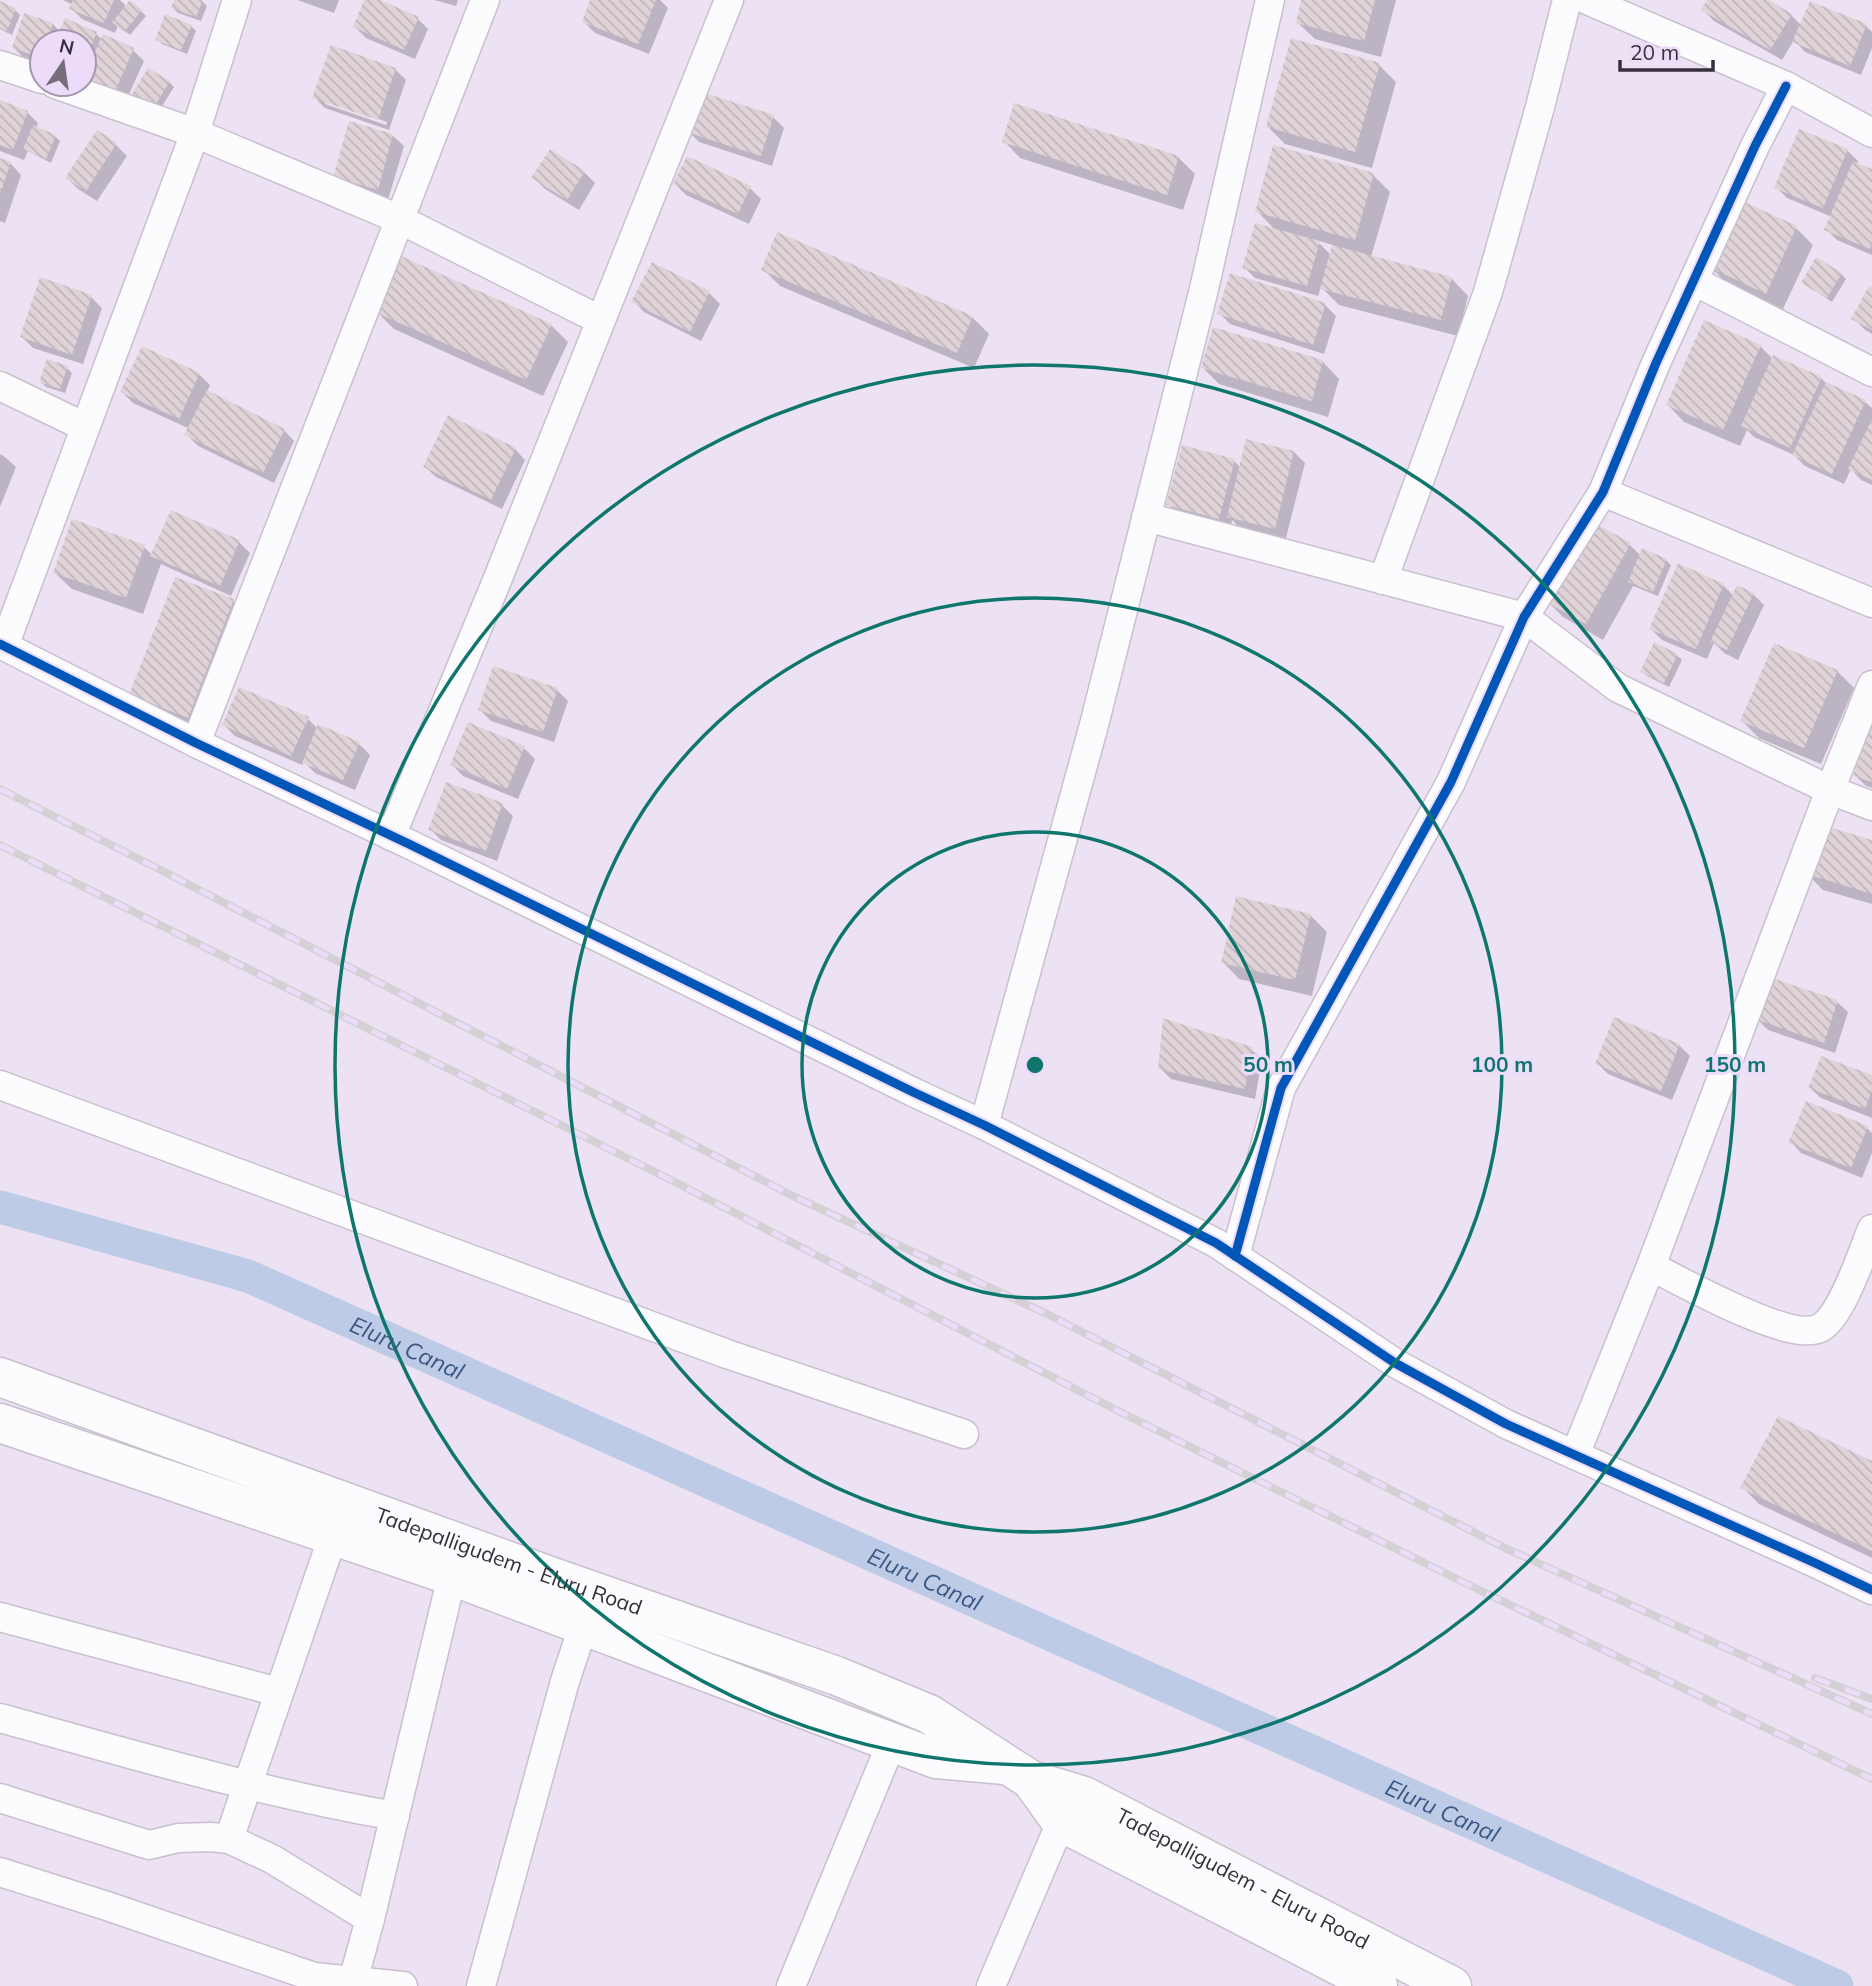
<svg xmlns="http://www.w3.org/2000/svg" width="1872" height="1986" font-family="Mulish,sans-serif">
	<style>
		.shadow { fill: #0003; fill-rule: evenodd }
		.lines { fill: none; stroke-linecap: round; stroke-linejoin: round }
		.canal { stroke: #becbe6; stroke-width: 33 }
		.building { fill: url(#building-back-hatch) }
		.street-casing { stroke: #c8c0ce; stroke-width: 31 }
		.secondary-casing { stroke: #c8c0ce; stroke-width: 41 }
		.street { stroke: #fcfbfd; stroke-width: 28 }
		.secondary { stroke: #fcfbfd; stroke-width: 38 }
		.rail-casing { stroke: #d3d1d5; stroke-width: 8 }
		.rail { stroke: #eddbfa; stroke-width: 5; stroke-dasharray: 16; stroke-linecap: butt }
		.cycleway-casing { stroke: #eddbfa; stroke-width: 13 }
		.cycleway { stroke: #0057b8; stroke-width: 9 }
		.ring { fill: none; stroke: #0f766e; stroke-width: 3.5 }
		.labels { text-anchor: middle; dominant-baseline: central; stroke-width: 6; stroke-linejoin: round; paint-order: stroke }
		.street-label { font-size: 21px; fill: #37303c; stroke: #eddbfa }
		.water-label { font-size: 23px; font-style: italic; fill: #3a5884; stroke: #eddbfa }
		.centre { fill: #0f766e; stroke: #eddbfa; stroke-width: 3.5 }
		.ring-label { font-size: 21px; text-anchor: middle; font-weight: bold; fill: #0f766e; stroke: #eddbfa; stroke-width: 6; stroke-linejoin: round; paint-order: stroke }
	</style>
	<defs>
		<pattern id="building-back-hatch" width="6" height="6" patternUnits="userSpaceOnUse" patternTransform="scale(1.75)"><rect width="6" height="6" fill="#dfd3d8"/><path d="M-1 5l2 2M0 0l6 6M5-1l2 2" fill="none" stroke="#c0b5ba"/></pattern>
	</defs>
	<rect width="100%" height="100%" fill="#ece2f3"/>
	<g class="shadow">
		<polygon points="63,0 120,0 127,7 141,11 146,16 130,35 118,26 115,33 82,19 71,8 73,5"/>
		<polygon points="176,0 202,1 207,6 201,21 178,13 173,8"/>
		<polygon points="297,0 339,0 334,13"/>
		<polygon points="366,0 376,0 417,18 428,29 415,59 366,38 355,27"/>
		<polygon points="434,0 458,0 456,6"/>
		<polygon points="592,0 660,0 668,8 649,54 595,33 584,22"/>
		<polygon points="1303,0 1396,0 1381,57 1315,39 1298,23"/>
		<polygon points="1709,0 1766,0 1791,15 1801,25 1866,26 1872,32 1872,48 1861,75 1805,52 1794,40 1782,60 1714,21 1703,10"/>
		<polygon points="0,3 15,10 20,15 12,35 0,29"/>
		<polygon points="53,24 60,32 96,34 103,40 104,36 133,50 144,61 125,103 84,84 84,42 42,42 42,64 25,59 14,48"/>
		<polygon points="191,26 196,31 187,54 162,44 157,39"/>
		<polygon points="1379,65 1396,82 1372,168 1285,144 1268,127"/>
		<path d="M395 69 406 80 389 130 325 108 314 97ZM325 100 387 122 386 125 325 104Z"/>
		<polygon points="169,82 174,87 159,111 135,94"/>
		<polygon points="0,102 27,112 38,123 36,128 55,136 60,141 51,163 28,151 24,160 0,151"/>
		<polygon points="773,117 784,128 772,166 699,142 688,131"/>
		<polygon points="97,133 116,145 127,156 97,201 78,189 67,178"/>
		<polygon points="393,136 404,146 388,200 346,188 335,177"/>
		<polygon points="1004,141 1178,157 1195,174 1183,210 1020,158"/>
		<polygon points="1847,150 1858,161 1857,164 1872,171 1872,255 1837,240 1826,229 1832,217 1787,198 1776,187"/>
		<polygon points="0,160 11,164 21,175 5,223 0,221"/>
		<polygon points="584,172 595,183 579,210 545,189 534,178"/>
		<path d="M1373 175 1390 192 1371 257 1452 279 1468 296 1458 336 1339 305 1321 287 1318 296 1255 278 1244 267 1276 231 1257 211ZM1316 240 1333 245 1331 255Z"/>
		<polygon points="675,184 750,188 761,199 749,224 686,195"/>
		<polygon points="1739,201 1796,228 1813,245 1783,309 1726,282 1709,266"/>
		<polygon points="763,269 972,317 989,334 974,368 780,286"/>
		<polygon points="1841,274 1846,279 1832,302 1803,283"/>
		<polygon points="1231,275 1325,305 1336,316 1324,354 1230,324 1219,313"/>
		<polygon points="1872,290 1872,334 1864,329 1853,318"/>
		<polygon points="709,293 720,304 701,341 644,312 633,301"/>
		<polygon points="91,297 102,308 83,364 33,348 22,337"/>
		<polygon points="377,312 551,325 568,342 543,396 394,329"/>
		<polygon points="1214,330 1323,362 1339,379 1328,417 1219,384 1203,368"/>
		<polygon points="1760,346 1773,359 1821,378 1827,384 1865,402 1872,408 1872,485 1861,480 1851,469 1844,484 1805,466 1794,455 1754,437 1747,430 1740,446 1684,422 1668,405"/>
		<polygon points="67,368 72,373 65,393 46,387 41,382"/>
		<polygon points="199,374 210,385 207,392 284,430 294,441 274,483 198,446 187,435 190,429 133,403 122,392"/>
		<polygon points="515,449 525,460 502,509 436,477 425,467"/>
		<polygon points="1294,452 1305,463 1286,538 1240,528 1232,520 1230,529 1179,515 1168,504 1234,461 1241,468"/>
		<polygon points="0,454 5,457 16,467 0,507"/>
		<polygon points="172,512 239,542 250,553 231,596 161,564 143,614 72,589 55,573 144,547 152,555"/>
		<polygon points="1590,522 1630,545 1641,556 1666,560 1671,565 1658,596 1633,586 1603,640 1563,617 1546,600"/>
		<polygon points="1723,585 1734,596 1753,594 1764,605 1738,660 1724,653 1714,643 1707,659 1662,640 1651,629"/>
		<polygon points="233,601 250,618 205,733 131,695"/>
		<polygon points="1677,655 1682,660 1669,687 1647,676 1642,671"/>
		<polygon points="1837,671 1854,688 1821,764 1759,738 1742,721"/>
		<polygon points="557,690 568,701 554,742 491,721 480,710"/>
		<polygon points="308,719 318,729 359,744 370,755 355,790 315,773 304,762 302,765 235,736 224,725"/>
		<polygon points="469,725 524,748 535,759 518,799 463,776 452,765"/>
		<polygon points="1872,725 1872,788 1866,786 1855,775"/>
		<polygon points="502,805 513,816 497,861 441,840 430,829"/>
		<polygon points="1872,842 1872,904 1823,890 1806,873"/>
		<polygon points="1310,915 1327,932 1312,996 1239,979 1223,962"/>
		<polygon points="1837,1002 1848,1012 1835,1053 1768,1030 1757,1019"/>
		<polygon points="1679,1045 1690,1056 1672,1100 1608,1074 1597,1063"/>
		<polygon points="1251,1049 1262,1060 1255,1099 1171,1079 1160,1068"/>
		<polygon points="1872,1077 1872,1118 1821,1098 1810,1088"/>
		<polygon points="1867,1128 1872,1133 1872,1153 1862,1178 1801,1153 1791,1142"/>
		<polygon points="1872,1462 1872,1558 1759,1504 1743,1488"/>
	</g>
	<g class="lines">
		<path class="canal" id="s1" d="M0 1207 248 1276 1837 1986"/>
	</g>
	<g class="building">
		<polygon points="73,0 114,0 104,23 69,9"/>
		<polygon points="130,0 142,10 124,32 112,22"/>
		<polygon points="174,0 203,0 196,17 171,8"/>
		<polygon points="364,0 380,0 419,17 404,50 353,27"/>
		<polygon points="590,0 656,0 638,44 582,22"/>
		<polygon points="1301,0 1375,0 1364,41 1296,23"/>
		<polygon points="1707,0 1769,0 1792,14 1770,50 1701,10"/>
		<polygon points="0,1 16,8 7,31 0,28"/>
		<polygon points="1810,1 1867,24 1850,66 1792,42"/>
		<polygon points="24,13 53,23 47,42 42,42 42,58 12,48"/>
		<polygon points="165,14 192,25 181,50 155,40"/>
		<polygon points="65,18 97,32 84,62 84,42 54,42"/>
		<polygon points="103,34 134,48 114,94 84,80 84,76"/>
		<polygon points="1291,38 1380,63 1355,152 1266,127"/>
		<polygon points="331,45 396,68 378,120 312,98"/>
		<polygon points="148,68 170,81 154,107 132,94"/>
		<polygon points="699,91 774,115 761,156 686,132"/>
		<polygon points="0,100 28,111 13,150 0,145"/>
		<polygon points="1014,103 1179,156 1167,195 1002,142"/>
		<polygon points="349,121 393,134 378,190 333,177"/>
		<polygon points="33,125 56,135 46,159 23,149"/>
		<polygon points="1799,129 1848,149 1823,208 1774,188"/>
		<polygon points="97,130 117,143 86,191 65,178"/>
		<polygon points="1273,145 1374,173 1355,240 1255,212"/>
		<polygon points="550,149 585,171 567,200 531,178"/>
		<polygon points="687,156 751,186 738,214 673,184"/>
		<polygon points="0,158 11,162 0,194"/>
		<polygon points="1853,161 1872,169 1872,244 1870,249 1824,230"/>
		<polygon points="1738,199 1797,226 1766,294 1707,266"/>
		<polygon points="1255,223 1320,241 1307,286 1242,268"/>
		<polygon points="777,232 973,316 957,353 761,270"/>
		<polygon points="1332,245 1452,277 1441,320 1320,289"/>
		<polygon points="401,256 552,324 526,380 375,312"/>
		<polygon points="1816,257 1842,273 1827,298 1801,283"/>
		<polygon points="652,262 710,291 690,332 631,302"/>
		<polygon points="1230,273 1326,303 1313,345 1217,314"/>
		<polygon points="40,277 92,295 72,355 20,337"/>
		<polygon points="1869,286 1872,288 1872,330 1851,319"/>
		<polygon points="1704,320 1761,345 1723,430 1666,405"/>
		<polygon points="1213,327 1323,360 1312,401 1201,368"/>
		<polygon points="142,346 200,373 179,419 120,392"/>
		<polygon points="1773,355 1822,377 1790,448 1741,426"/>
		<polygon points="47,359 68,366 60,389 39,382"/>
		<polygon points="1826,382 1866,400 1832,474 1792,455"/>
		<polygon points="207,390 285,429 263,473 184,435"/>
		<polygon points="448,415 516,448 491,500 423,467"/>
		<polygon points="1872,419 1872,480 1848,469"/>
		<polygon points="1246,439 1294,451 1275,529 1227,517"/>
		<polygon points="1182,445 1235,459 1219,519 1166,505"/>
		<polygon points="171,510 240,540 220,586 150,556"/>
		<polygon points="72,519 145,545 126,598 53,573"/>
		<polygon points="1589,520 1631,543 1586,624 1544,601"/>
		<polygon points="1642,548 1667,559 1653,592 1628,582"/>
		<polygon points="1678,563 1724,584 1696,649 1649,629"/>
		<polygon points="175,577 234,599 188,718 129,695"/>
		<polygon points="1737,585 1754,593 1727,650 1710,642"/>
		<polygon points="1654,642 1678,654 1664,683 1640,672"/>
		<polygon points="1774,643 1838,670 1804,748 1740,721"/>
		<polygon points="493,666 558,688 543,732 478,710"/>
		<polygon points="239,687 309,717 291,756 222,725"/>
		<polygon points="1872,721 1872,782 1853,776"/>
		<polygon points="468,722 525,746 507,789 450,765"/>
		<polygon points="318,724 360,742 343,780 302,763"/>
		<polygon points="446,782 503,803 486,851 428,830"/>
		<polygon points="1819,824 1872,840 1872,894 1804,873"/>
		<polygon points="1236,896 1311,914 1295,980 1221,963"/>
		<polygon points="1769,977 1838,1000 1824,1043 1755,1019"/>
		<polygon points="1614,1017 1680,1044 1661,1091 1595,1064"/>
		<polygon points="1163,1018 1252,1047 1245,1089 1158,1069"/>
		<polygon points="1821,1056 1872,1075 1872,1090 1865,1109 1808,1088"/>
		<polygon points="1806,1101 1868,1126 1851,1168 1788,1143"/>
		<polygon points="1778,1416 1872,1461 1872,1551 1740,1488"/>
	</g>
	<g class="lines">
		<defs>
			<g id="street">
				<polyline points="1587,0 1786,86 1872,133"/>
				<polyline points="0,65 42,79"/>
				<polyline points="55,84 195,133 399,219 600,320"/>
				<polyline points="1694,281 1872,372"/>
				<polyline points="0,386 85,427"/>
				<polyline points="1603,492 1872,603"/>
				<polyline points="1146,517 1524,617 1618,688 1830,790 1872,806"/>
				<polyline points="1383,580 1488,292 1540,107 1567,0"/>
				<polyline points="0,644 196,743 411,845 913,1092 984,1125 1216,1243 1395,1363 1506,1424 1813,1562 1872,1590"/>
				<polyline points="4,646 195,133 237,0"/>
				<polyline points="196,743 485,0"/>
				<polyline points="391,836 496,583 729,0"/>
				<polyline points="0,1085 727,1354 964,1434"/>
				<polyline points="984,1125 1094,725 1203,293 1270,0"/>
				<polyline points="1235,1256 1281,1088 1451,782 1524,617 1603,492 1656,363 1755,146 1786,86"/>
				<path d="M1651 1266C1682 1282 1790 1343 1820 1328 1842 1316 1862 1253 1872 1229"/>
				<polyline points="1575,1455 1651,1266 1830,790 1872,685"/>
				<polyline points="0,1617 278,1692"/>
				<path d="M0 1718C131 1754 261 1793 395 1816"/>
				<polyline points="0,1798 149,1845 178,1838 211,1837 229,1839 272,1859 370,1919"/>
				<polyline points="229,1839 333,1536"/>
				<polyline points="0,1872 107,1906 314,1977 403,1986"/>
				<polyline points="353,1981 370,1919 452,1576"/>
				<polyline points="481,1986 565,1681 583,1627"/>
				<polyline points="791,1986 891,1744"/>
				<polyline points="991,1986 1061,1822"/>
			</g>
			<g id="secondary">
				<path id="s2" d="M0 1377 553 1577 837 1676 929 1714 1031 1780 1084 1796 1452 1986"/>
				<polyline points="0,1423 452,1576 936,1759 1005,1765"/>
				<polyline points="1031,1780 1061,1822 1378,1986"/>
			</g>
		</defs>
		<use href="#street" class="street-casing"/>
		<use href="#secondary" class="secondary-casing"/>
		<use href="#street" class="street"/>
		<use href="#secondary" class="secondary"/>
		<defs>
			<g id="rail">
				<polyline points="0,789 151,865 797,1198 1045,1313 1505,1548 1872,1714"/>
				<polyline points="0,845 671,1180 1120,1412 1469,1585 1872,1779"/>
				<polyline points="1815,1678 1872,1699"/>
			</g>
		</defs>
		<use href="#rail" class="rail-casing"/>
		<use href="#rail" class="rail"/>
		<defs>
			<g id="cycleway">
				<polyline points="0,644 196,743 411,845 913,1092 984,1125 1216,1243 1395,1363 1506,1424 1813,1562 1872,1590"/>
				<polyline points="1235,1256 1281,1088 1451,782 1524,617 1603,492 1656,363 1755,146 1786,86"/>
			</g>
		</defs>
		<use href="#cycleway" class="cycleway-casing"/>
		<use href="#cycleway" class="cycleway"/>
	</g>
	<g class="ring">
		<circle cx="1035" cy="1065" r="233"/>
		<circle cx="1035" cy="1065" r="467"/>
		<circle cx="1035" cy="1065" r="700"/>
	</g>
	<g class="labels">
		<g class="street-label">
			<text stroke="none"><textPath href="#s2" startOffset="541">Tadepalligudem - Eluru Road</textPath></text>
			<text stroke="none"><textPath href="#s2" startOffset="1344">Tadepalligudem - Eluru Road</textPath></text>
		</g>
		<g class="water-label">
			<text stroke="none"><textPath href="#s1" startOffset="432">Eluru Canal</textPath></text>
			<text stroke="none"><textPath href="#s1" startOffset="999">Eluru Canal</textPath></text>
			<text stroke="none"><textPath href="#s1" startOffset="1566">Eluru Canal</textPath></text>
		</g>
	</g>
	<circle cx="1035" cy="1065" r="10" class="centre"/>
	<g class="ring-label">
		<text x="1268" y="1072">50 m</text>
		<text x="1502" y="1072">100 m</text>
		<text x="1735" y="1072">150 m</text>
	</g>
	<g transform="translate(63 63) rotate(13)"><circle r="33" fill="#eddbfa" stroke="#a497ae" stroke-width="2"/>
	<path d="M0-5L12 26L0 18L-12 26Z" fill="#766e7c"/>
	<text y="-10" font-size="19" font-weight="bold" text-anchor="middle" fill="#37303c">N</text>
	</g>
	<path d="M1620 60v10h93v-10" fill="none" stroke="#37303c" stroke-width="3.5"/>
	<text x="1630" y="60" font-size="21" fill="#37303c" stroke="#eddbfa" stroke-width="5" paint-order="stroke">20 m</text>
</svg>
